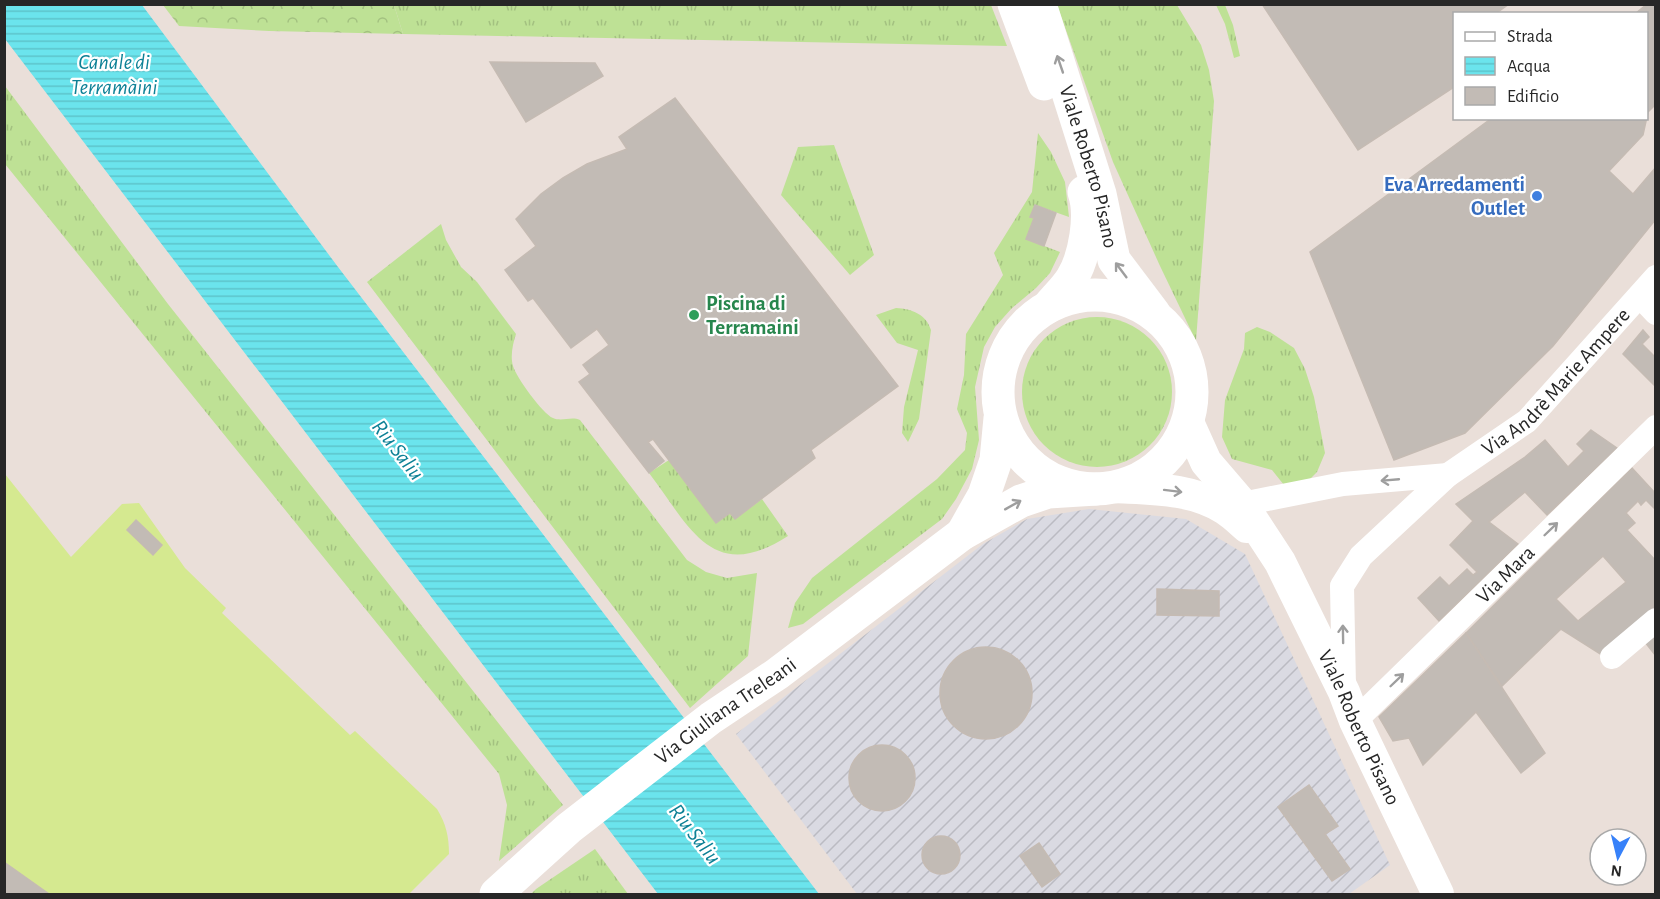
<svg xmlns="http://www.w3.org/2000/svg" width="1660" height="899" font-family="'Alegreya Sans',sans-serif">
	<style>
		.industrial { fill: url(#industrial-furrows) }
		.grass { fill: url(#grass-tufts) }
		.forest { fill: url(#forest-crowns) }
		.pitch { fill: #d5e990 }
		.water { fill: url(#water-rules) }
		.building { fill: #c2bbb5; stroke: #c5bbb3; stroke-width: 1.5; fill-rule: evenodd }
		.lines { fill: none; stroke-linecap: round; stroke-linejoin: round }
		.minor { stroke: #fff; stroke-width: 24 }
		.tertiary { stroke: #fff; stroke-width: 32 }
		.secondary { stroke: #fff; stroke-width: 33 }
		.oneway { stroke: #9e9e9e }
		.shop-dot { fill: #3f7fe0; stroke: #fff; stroke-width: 2 }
		.leisure-dot { fill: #2e9e5b; stroke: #fff; stroke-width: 2 }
		.labels { text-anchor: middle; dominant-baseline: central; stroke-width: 4.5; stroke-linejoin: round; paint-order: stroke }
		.street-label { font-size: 21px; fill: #272727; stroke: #fff }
		.shop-label { font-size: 21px; font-weight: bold; fill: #366cbe; stroke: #fff; text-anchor: end }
		.leisure-label { font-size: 21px; font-weight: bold; fill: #27864d; stroke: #fff; text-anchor: start }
		.water-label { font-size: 22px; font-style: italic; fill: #0d8196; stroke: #fff }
	</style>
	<defs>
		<pattern id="industrial-furrows" width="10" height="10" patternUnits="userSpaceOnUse" patternTransform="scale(1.5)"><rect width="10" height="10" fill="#dadae2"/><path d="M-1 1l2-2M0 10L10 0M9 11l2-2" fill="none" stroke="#bbbbc2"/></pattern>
		<pattern id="grass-tufts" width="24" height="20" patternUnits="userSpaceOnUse" patternTransform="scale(1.5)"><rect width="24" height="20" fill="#bee195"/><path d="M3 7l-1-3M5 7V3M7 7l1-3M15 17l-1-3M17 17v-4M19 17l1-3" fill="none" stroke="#a3c180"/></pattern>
		<pattern id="forest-crowns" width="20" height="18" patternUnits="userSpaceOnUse" patternTransform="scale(1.5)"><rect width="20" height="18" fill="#bee195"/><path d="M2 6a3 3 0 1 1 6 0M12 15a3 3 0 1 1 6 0" fill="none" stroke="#a3c180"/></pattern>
		<pattern id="water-rules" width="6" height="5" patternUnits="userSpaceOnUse" patternTransform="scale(1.5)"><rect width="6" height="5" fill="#6be4ed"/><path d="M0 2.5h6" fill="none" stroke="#5dc4cb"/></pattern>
	</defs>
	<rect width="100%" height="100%" fill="#eadfd9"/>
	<polygon class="industrial" points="1089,509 1186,519 1245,554 1390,865 1349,894 857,894 736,734 983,544 1027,519"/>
	<g class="grass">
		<polygon points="394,5 991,5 1007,46 403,34"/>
		<polygon points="1057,5 1177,5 1201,45 1209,70 1214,101 1196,341 1160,266 1113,162"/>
		<polygon points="1216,5 1225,5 1233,25 1240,56 1234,58 1225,24"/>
		<polygon points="5,86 168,304 563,805 499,861 507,805 499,774 5,164"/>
		<polygon points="1038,133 1051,152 1065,182 1069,217 1035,205 1031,217 1034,218 1026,239 1060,252 1050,273 1036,288 1012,308 995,327 984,347 975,387 979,440 972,469 956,499 942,519 803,624 788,628 795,603 812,578 937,479 965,450 967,433 957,409 964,375 966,334 1003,275 994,253 1032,192"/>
		<polygon points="834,145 874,255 850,275 781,195 798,147"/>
		<path d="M441 224 446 240 461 267 477 282 516 334C513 343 510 356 513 366 516 377 543 414 553 418 562 422 571 416 580 420L687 560 706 572 727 578 757 573 748 656 690 708 367 282Z"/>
		<path d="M896 308C912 309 926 314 931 330L919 419 908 442 902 433 904 407 918 350 897 343 876 315Z"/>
		<circle cx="1097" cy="392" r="75"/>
		<polygon points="1257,327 1270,332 1294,348 1305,369 1314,397 1325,453 1317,472 1310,479 1284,485 1272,470 1232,459 1222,437 1225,400 1244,349 1245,333"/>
		<path d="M669 460 716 522 730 513 735 519 762 499 788 536C712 585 690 527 649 473Z"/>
		<polygon points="595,849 628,894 531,894 536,889"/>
	</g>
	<polygon class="forest" points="163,5 394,5 403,34 269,31 179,26"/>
	<path class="pitch" d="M5 474 71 557 122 504 139 503 185 568 226 608 222 613 350 735 355 731 437 809C446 824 449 836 449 854L409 894H5Z"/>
	<polygon class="water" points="5,5 142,5 338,267 819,894 658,894 5,39"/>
	<g class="building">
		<polygon points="1262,4 1509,4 1495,14 1454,14 1454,87 1358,150"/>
		<polygon points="1647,4 1656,4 1656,104 1648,112 1643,135 1609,171 1633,194 1656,167 1656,219 1553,346 1465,433 1394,460 1310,252 1492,118 1646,118 1646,14 1635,14"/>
		<polygon points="490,62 595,63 603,76 526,122"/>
		<polygon points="675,98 898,386 811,450 815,458 735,519 730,513 716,523 653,439 648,442 664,461 649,473 579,382 590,374 583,365 609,345 597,329 571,348 533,298 528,301 505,270 536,246 516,219 541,194 563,178 587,164 627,149 619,137"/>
		<polygon points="1035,205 1056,213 1044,246 1026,239 1034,218 1030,217"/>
		<polygon points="1643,330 1649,337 1642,344 1656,358 1656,387 1623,354"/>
		<polygon points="1591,430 1617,448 1547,515 1525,492 1489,522 1518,544 1439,621 1418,598 1440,577 1449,586 1467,569 1473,575 1477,572 1450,545 1473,521 1456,504 1525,457 1545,440 1568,467 1584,451 1577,444"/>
		<path d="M1632 468 1656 494V510L1646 500 1641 505 1638 501 1626 513 1635 523 1627 530 1656 561V609L1602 655 1561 629 1502 686 1466 633ZM1603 556 1626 582 1578 621 1556 599Z"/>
		<polygon points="136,520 162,545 153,555 127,530"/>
		<polygon points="1157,589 1219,591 1219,616 1157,615"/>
		<polygon points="1466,633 1545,753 1521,773 1476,712 1423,765 1409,738 1393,741 1379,717"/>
		<polygon points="1656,633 1656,656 1645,642"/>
		<circle cx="986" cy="693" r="46"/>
		<circle cx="882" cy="778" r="33"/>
		<polygon points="1309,785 1338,826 1325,834 1350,869 1332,881 1278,807"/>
		<circle cx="941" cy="855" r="19"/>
		<polygon points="1039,843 1060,874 1042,887 1020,856"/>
		<polygon points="4,862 49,894 4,894"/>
	</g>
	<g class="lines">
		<g class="minor">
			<polyline points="1640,296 1656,313"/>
			<polyline points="1242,504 1343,484 1448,475"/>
			<polyline points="1612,657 1656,620"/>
			<path id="s1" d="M1344 687 1342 586 1361 556 1448 475 1527 421 1656 277"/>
			<path id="s2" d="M1355 721 1656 427"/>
		</g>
		<g class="tertiary">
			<path id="s3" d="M1188 422 1206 462 1242 504 1280 562 1344 692 1355 721 1438 894"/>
			<path d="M1115 487C1152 489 1192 488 1225 509 1233 514 1240 521 1247 527"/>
		</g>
		<g class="secondary">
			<polyline points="1014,4 1044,84"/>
			<path id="s4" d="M1040 4 1100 194 1114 260 1154 313"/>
			<circle cx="1095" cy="392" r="97"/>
			<path d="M1048 307C1056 297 1066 288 1072 278 1085 257 1092 215 1084 192"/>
			<polyline points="962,534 984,495 996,460 1000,418"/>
			<path id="s5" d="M496 894 569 828 711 718 777 674 962 534 1021 501 1048 492 1096 489"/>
		</g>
	</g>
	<defs><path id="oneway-shaft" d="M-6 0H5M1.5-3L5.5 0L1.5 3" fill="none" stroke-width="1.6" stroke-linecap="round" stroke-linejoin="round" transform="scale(1.5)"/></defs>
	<g class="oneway">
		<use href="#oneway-shaft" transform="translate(1060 64) rotate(-109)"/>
		<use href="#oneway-shaft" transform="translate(1121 270) rotate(-127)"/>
		<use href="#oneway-shaft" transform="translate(1390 480) rotate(175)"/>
		<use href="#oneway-shaft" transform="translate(1173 491) rotate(7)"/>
		<use href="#oneway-shaft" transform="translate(1013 505) rotate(-29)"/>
		<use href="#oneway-shaft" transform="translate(1551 529) rotate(-44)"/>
		<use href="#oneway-shaft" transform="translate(1343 634) rotate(-91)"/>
		<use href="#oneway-shaft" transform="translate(1397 680) rotate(-44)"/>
	</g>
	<circle class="shop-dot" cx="1537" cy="196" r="6"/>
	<circle class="leisure-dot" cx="694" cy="315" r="6"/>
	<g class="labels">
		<g class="street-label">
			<text stroke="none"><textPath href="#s4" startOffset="170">Viale Roberto Pisano</textPath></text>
			<text stroke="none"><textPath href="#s1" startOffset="399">Via Andrè Marie Ampere</textPath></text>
			<text stroke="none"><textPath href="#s2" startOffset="210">Via Mara</textPath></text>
			<text stroke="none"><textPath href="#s5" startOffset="294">Via Giuliana Treleani</textPath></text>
			<text stroke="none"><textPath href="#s3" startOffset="352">Viale Roberto Pisano</textPath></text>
		</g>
		<g class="shop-label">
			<text x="1525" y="184">Eva Arredamenti<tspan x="1525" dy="24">Outlet</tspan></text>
		</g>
		<g class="leisure-label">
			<text x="706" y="303">Piscina di<tspan x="706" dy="24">Terramaini</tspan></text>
		</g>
		<g class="water-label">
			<text x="114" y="62">Canale di<tspan x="114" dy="25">Terramàini</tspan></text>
			<text transform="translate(398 450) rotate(52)">Riu Saliu</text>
			<text transform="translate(695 834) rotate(52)">Riu Saliu</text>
		</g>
	</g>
	<rect width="1660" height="899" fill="none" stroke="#272727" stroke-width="12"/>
	<rect x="1453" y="12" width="195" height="108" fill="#ffffff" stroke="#a9a9a9" stroke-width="1.5"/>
	<rect x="1465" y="32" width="30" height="9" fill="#ffffff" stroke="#a9a9a9" stroke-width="1.5"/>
	<text x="1507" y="42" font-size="18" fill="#272727">Strada</text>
	<rect x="1465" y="57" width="30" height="18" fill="url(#water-rules)" stroke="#a9a9a9" stroke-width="1.5"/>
	<text x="1507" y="72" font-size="18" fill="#272727">Acqua</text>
	<rect x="1465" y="87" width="30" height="18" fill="#c2bbb5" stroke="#a9a9a9" stroke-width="1.5"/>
	<text x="1507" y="102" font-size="18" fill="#272727">Edificio</text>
	<g transform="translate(1618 857) rotate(187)"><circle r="28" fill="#ffffff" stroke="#a9a9a9" stroke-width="1.5"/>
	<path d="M0-4.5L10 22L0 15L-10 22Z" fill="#3781f9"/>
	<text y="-9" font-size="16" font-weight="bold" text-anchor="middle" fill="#272727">N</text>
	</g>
</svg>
